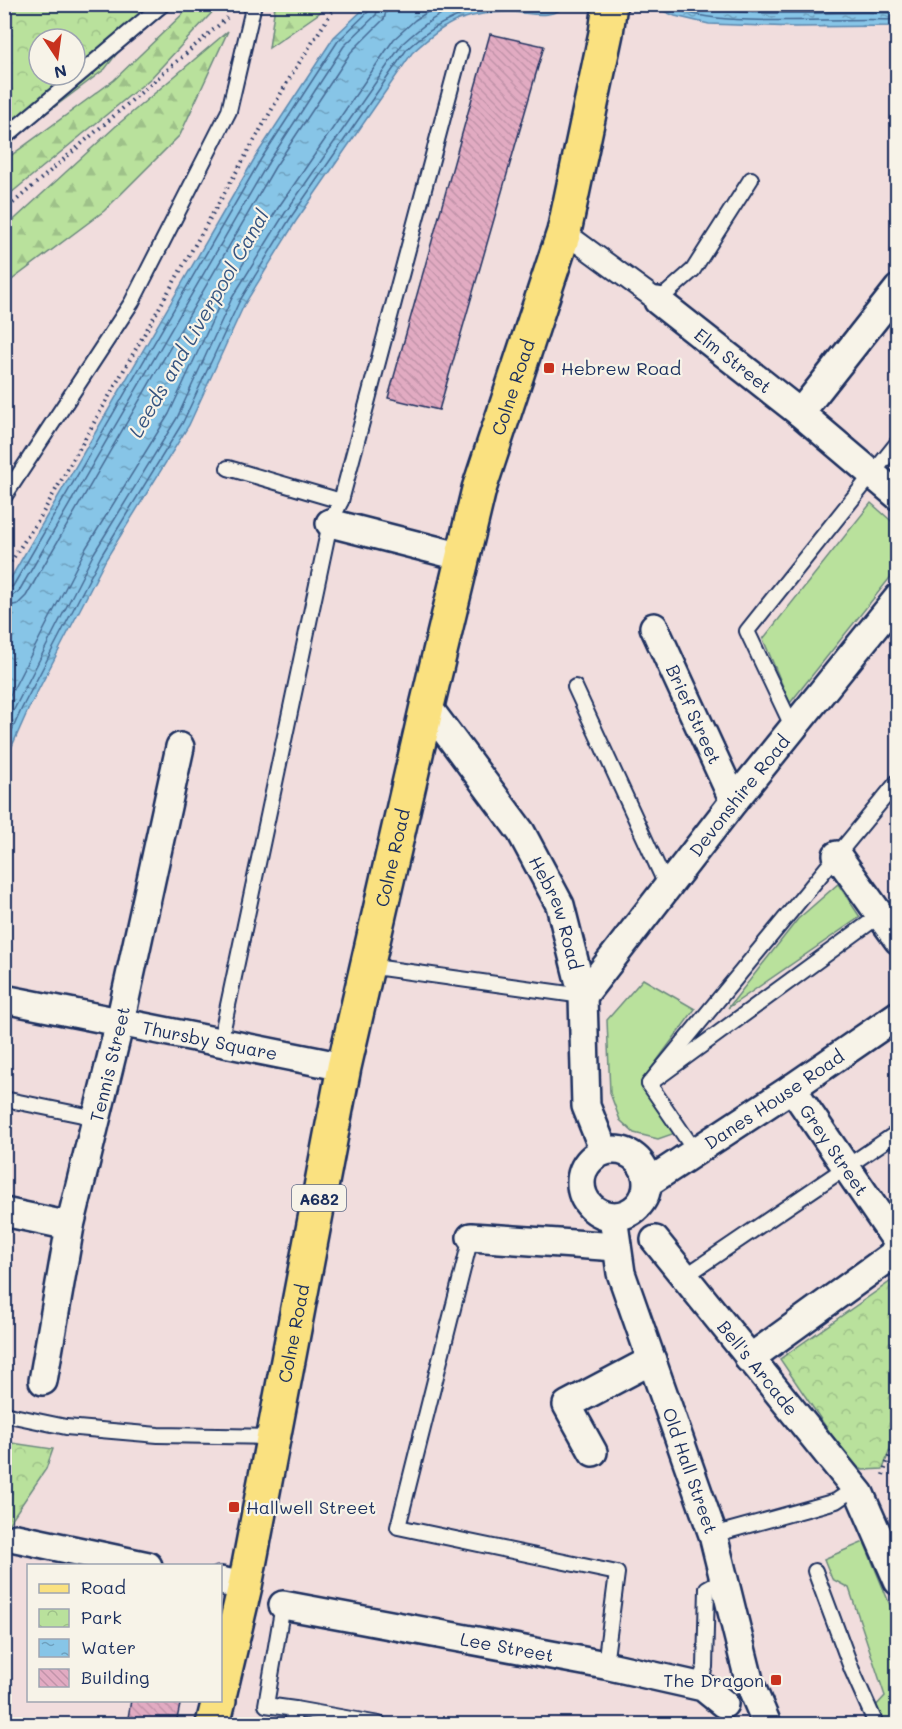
<svg xmlns="http://www.w3.org/2000/svg" width="902" height="1729" font-family="Mali,sans-serif">
	<style>
		.green { fill: #b9e19c; stroke: #6a887d; stroke-width: 1.5 }
		.forest { fill: url(#forest-firs); stroke: #6a887d; stroke-width: 1.5 }
		.park { fill: url(#park-crowns); stroke: #6a887d; stroke-width: 1.5; fill-rule: evenodd }
		.water { fill: url(#water-ripples); stroke: #5c89b0; stroke-width: 1.5 }
		.lines { fill: none; stroke-linecap: round; stroke-linejoin: round }
		.shore { stroke: #466b95; stroke-width: 1.5 }
		.building { fill: url(#building-back-hatch); stroke: #1b2f5e; stroke-width: 1.5 }
		.service-casing { stroke: #1b2f5e; stroke-width: 18 }
		.pedestrian-casing { stroke: #1b2f5e; stroke-width: 24 }
		.minor-casing { stroke: #1b2f5e; stroke-width: 32 }
		.primary-casing { stroke: #1b2f5e; stroke-width: 38 }
		.path { stroke: #1b2f5e; stroke-width: 4; stroke-dasharray: 1.5 4.5; stroke-linecap: butt }
		.service { stroke: #f7f3e8; stroke-width: 14 }
		.pedestrian { stroke: #f7f3e8; stroke-width: 20 }
		.minor { stroke: #f7f3e8; stroke-width: 27 }
		.primary { stroke: #fae180; stroke-width: 33 }
		.poi-dot { fill: #c8321e; stroke: #f7f3e8; stroke-width: 2 }
		.labels { text-anchor: middle; dominant-baseline: central; stroke-width: 4.5; stroke-linejoin: round; paint-order: stroke }
		.shield { fill: #f7f3e8; stroke: #5d6a87; stroke-width: 1.5 }
		.shield-label { font-size: 16px; font-weight: bold; fill: #1b2f5e }
		.street-label { font-size: 18px; fill: #1b2f5e; stroke: #f7f3e8 }
		.poi-label { font-size: 18px; fill: #1b2f5e; stroke: #f7f3e8; text-anchor: start }
		.water-label { font-size: 20px; font-style: italic; fill: #365480; stroke: #f7f3e8 }
	</style>
	<defs>
		<pattern id="forest-firs" width="22" height="20" patternUnits="userSpaceOnUse" patternTransform="scale(1.5)"><rect width="22" height="20" fill="#b9e19c"/><path d="M5 1l3.5 6h-7zM16 11l3.5 6h-7z" fill="#9ec189"/></pattern>
		<pattern id="park-crowns" width="20" height="18" patternUnits="userSpaceOnUse" patternTransform="scale(1.5)"><rect width="20" height="18" fill="#b9e19c"/><path d="M2 6a3 3 0 1 1 6 0M12 15a3 3 0 1 1 6 0" fill="none" stroke="#9ec189"/></pattern>
		<pattern id="water-ripples" width="26" height="14" patternUnits="userSpaceOnUse" patternTransform="scale(1.5)"><rect width="26" height="14" fill="#87c5e7"/><path d="M2 4q2-2 4 0t4 0M15 11q2-2 4 0t4 0" fill="none" stroke="#6ea0be"/></pattern>
		<pattern id="building-back-hatch" width="6" height="6" patternUnits="userSpaceOnUse" patternTransform="scale(1.5)"><rect width="6" height="6" fill="#e2abc2"/><path d="M-1 5l2 2M0 0l6 6M5-1l2 2" fill="none" stroke="#c193a9"/></pattern>
	</defs>
	<rect width="100%" height="100%" fill="#f1dddd"/>
	<filter id="ink" filterUnits="userSpaceOnUse"><feTurbulence type="fractalNoise" baseFrequency=".0167" numOctaves="2"/><feDisplacementMap in="SourceGraphic" scale="12" xChannelSelector="R" yChannelSelector="G"/><feConvolveMatrix kernelMatrix="1 2 1 2 8 2 1 2 1" color-interpolation-filters="sRGB"/></filter>
	<g filter="url(#ink)">
		<g class="green">
			<polygon points="871,503 897,526 897,569 790,703 763,639"/>
			<polygon points="838,884 860,917 728,1008 798,919"/>
			<polygon points="643,979 695,1009 642,1081 681,1131 658,1139 634,1133 620,1120 610,1093 607,1020"/>
			<polygon points="864,1542 897,1622 897,1724 883,1724 874,1708 885,1696 849,1588 832,1579 824,1559"/>
		</g>
		<g class="forest">
			<polygon points="192,5 219,5 151,78 5,198 5,160 114,80"/>
			<polygon points="275,5 275,4 327,5 318,14 269,48"/>
			<polygon points="228,31 180,135 104,211 5,285 5,228 116,126"/>
		</g>
		<g class="park">
			<path d="M5 5H154L105 69 5 144ZM39 39H75V75H39Z"/>
			<polygon points="897,1277 897,1435 894,1438 883,1469 863,1470 851,1464 780,1359"/>
			<polygon points="5,1442 53,1449 46,1469 5,1529"/>
		</g>
		<g class="water">
			<path d="M368 5H566C551 21 529 12 509 12 493 12 473 15 458 20 441 27 426 40 412 53L296 221 244 305 189 425 106 559 28 710 5 762V588L256 156 334 37Z"/>
			<polygon points="627,5 897,5 897,26 794,27 709,24 675,16 656,8"/>
		</g>
		<g class="lines">
			<g class="shore">
				<path d="M664 4C691 17 720 19 749 20 799 22 848 18 898 20"/>
				<path d="M684 4C754 20 826 10 898 13"/>
				<polyline points="4,590 13,586 261,159 338,41 369,11 371,4"/>
				<polyline points="4,598 12,596 19,591 268,163 344,46 376,15 379,4"/>
				<polyline points="4,607 18,604 26,596 275,167 351,52 384,19 388,4"/>
				<polyline points="4,707 86,548 169,414 225,293 278,208 394,39 415,20 440,4"/>
				<path d="M4 729 94 553 177 418 232 298 285 213 403 43C422 26 441 10 467 4"/>
				<path d="M4 748 22 708 101 556 183 422 239 302 291 217 407 49C436 22 468 7 508 6 524 6 543 13 558 4"/>
			</g>
		</g>
		<g class="building">
			<polygon points="490,34 544,46 439,410 388,398"/>
			<polygon points="131,1700 181,1700 176,1724 127,1724"/>
		</g>
		<g class="lines">
			<defs>
				<g id="service">
					<polyline points="4,138 163,4"/>
					<polyline points="658,301 693,270 751,179"/>
					<polyline points="228,468 341,501"/>
					<polyline points="4,497 132,302 229,111 254,4"/>
					<polyline points="575,687 667,887"/>
					<polyline points="793,728 747,631 898,442"/>
					<polyline points="367,966 583,996"/>
					<polyline points="220,1043 330,523 341,501 461,50"/>
					<polyline points="649,1084 898,781"/>
					<polyline points="4,1099 97,1118"/>
					<polyline points="695,1151 649,1084 880,915"/>
					<polyline points="471,1237 398,1527 617,1573 605,1665"/>
					<polyline points="684,1277 898,1132"/>
					<polyline points="4,1414 66,1427 158,1435 273,1437"/>
					<polyline points="713,1535 836,1501 855,1488"/>
					<polyline points="815,1571 852,1670 876,1724"/>
					<polyline points="283,1605 266,1705 295,1709"/>
					<polyline points="698,1686 705,1667 707,1588 725,1578"/>
					<polyline points="292,1724 295,1709 379,1724"/>
				</g>
				<polyline id="pedestrian" points="564,232 658,301"/>
				<g id="minor">
					<path id="s1" d="M658 301 800 413 898 496"/>
					<polyline points="800,413 898,289"/>
					<polyline points="330,523 463,557"/>
					<path id="s2" d="M654 627 734 801"/>
					<path id="s3" d="M427 706 521 832 560 905 583 996 586 1106 604 1151"/>
					<polyline points="837,855 898,940"/>
					<path id="s4" d="M583 996 734 801 898 598"/>
					<path id="s5" d="M4 999 344 1067"/>
					<path id="s6" d="M792 1088 898 1243"/>
					<circle cx="614" cy="1183" r="33"/>
					<path id="s7" d="M649 1182 792 1088 898 1015"/>
					<polyline points="4,1212 70,1226"/>
					<path id="s8" d="M613 1217 621 1273 713 1535 750 1684 767 1724"/>
					<polyline points="471,1237 617,1247"/>
					<path id="s9" d="M655 1240 860 1494 898 1581"/>
					<polyline points="749,1359 898,1251"/>
					<path id="s10" d="M43 1381 70 1226 120 1022 180 747"/>
					<polyline points="593,1452 567,1405 652,1360"/>
					<polyline points="16,1538 148,1566"/>
					<polyline points="220,1581 245,1586"/>
					<path id="s11" d="M283 1605 605 1665 703 1687 724 1704"/>
				</g>
				<g id="primary">
					<path id="s12" d="M220 1692 245 1586 344 1067 427 706 479 489 564 232 606 33 610 4"/>
					<polyline points="213,1724 219,1700"/>
				</g>
			</defs>
			<use href="#service" class="service-casing"/>
			<use href="#pedestrian" class="pedestrian-casing"/>
			<use href="#minor" class="minor-casing"/>
			<use href="#primary" class="primary-casing"/>
			<g class="path">
				<polyline points="4,211 227,18"/>
				<polyline points="4,572 41,516 292,74 337,4"/>
				<polyline points="883,1475 890,1453 898,1444"/>
			</g>
			<use href="#service" class="service"/>
			<use href="#pedestrian" class="pedestrian"/>
			<use href="#minor" class="minor"/>
			<use href="#primary" class="primary"/>
		</g>
	</g>
	<g class="poi-dot">
		<rect x="543" y="362" width="12" height="12" rx="3"/>
		<rect x="228" y="1501" width="12" height="12" rx="3"/>
		<rect x="770" y="1674" width="12" height="12" rx="3"/>
	</g>
	<g class="labels">
		<rect class="shield" x="292" y="1185" width="54" height="26" rx="4.5"/>
		<g class="shield-label">
			<text x="319" y="1198">A682</text>
		</g>
		<g class="street-label">
			<text stroke="none"><textPath href="#s1" startOffset="96">Elm Street</textPath></text>
			<text stroke="none"><textPath href="#s12" startOffset="1338">Colne Road</textPath></text>
			<text stroke="none"><textPath href="#s2" startOffset="96">Brief Street</textPath></text>
			<text stroke="none"><textPath href="#s4" startOffset="254">Devonshire Road</textPath></text>
			<text stroke="none"><textPath href="#s12" startOffset="852">Colne Road</textPath></text>
			<text stroke="none"><textPath href="#s3" startOffset="246">Hebrew Road</textPath></text>
			<text stroke="none"><textPath href="#s5" startOffset="210">Thursby Square</textPath></text>
			<text stroke="none"><textPath href="#s10" startOffset="324">Tennis Street</textPath></text>
			<text stroke="none"><textPath href="#s7" startOffset="150">Danes House Road</textPath></text>
			<text stroke="none"><textPath href="#s6" startOffset="75">Grey Street</textPath></text>
			<text stroke="none"><textPath href="#s12" startOffset="366">Colne Road</textPath></text>
			<text stroke="none"><textPath href="#s9" startOffset="164">Bell's Arcade</textPath></text>
			<text stroke="none"><textPath href="#s8" startOffset="266">Old Hall Street</textPath></text>
			<text stroke="none"><textPath href="#s11" startOffset="228">Lee Street</textPath></text>
		</g>
		<g class="poi-label">
			<text x="561" y="368">Hebrew Road</text>
			<text x="246" y="1507">Hallwell Street</text>
			<text x="764" y="1680" text-anchor="end">The Dragon</text>
		</g>
		<g class="water-label">
			<text transform="translate(198 323) rotate(-60)">Leeds and Liverpool Canal</text>
		</g>
	</g>
	<rect width="902" height="1729" fill="none" stroke="#f7f3e8" stroke-width="24"/>
	<rect x="12" y="12" width="878" height="1705" fill="none" stroke="#1b2f5e" stroke-width="2" filter="url(#ink)"/>
	<rect x="27" y="1564" width="195" height="138" fill="#f7f3e8" stroke="#9fa5b1" stroke-width="1.5"/>
	<rect x="39" y="1584" width="30" height="9" fill="#fae180" stroke="#9fa5b1" stroke-width="1.5"/>
	<text x="81" y="1594" font-size="18" fill="#1b2f5e">Road</text>
	<rect x="39" y="1609" width="30" height="18" fill="url(#park-crowns)" stroke="#9fa5b1" stroke-width="1.5"/>
	<text x="81" y="1624" font-size="18" fill="#1b2f5e">Park</text>
	<rect x="39" y="1639" width="30" height="18" fill="url(#water-ripples)" stroke="#9fa5b1" stroke-width="1.5"/>
	<text x="81" y="1654" font-size="18" fill="#1b2f5e">Water</text>
	<rect x="39" y="1669" width="30" height="18" fill="url(#building-back-hatch)" stroke="#9fa5b1" stroke-width="1.5"/>
	<text x="81" y="1684" font-size="18" fill="#1b2f5e">Building</text>
	<g transform="translate(57 57) rotate(167)"><circle r="28" fill="#f7f3e8" stroke="#9fa5b1" stroke-width="1.5"/>
	<path d="M0-4.5L10 22L0 15L-10 22Z" fill="#c8321e"/>
	<text y="-9" font-size="16" font-weight="bold" text-anchor="middle" fill="#1b2f5e">N</text>
	</g>
</svg>
